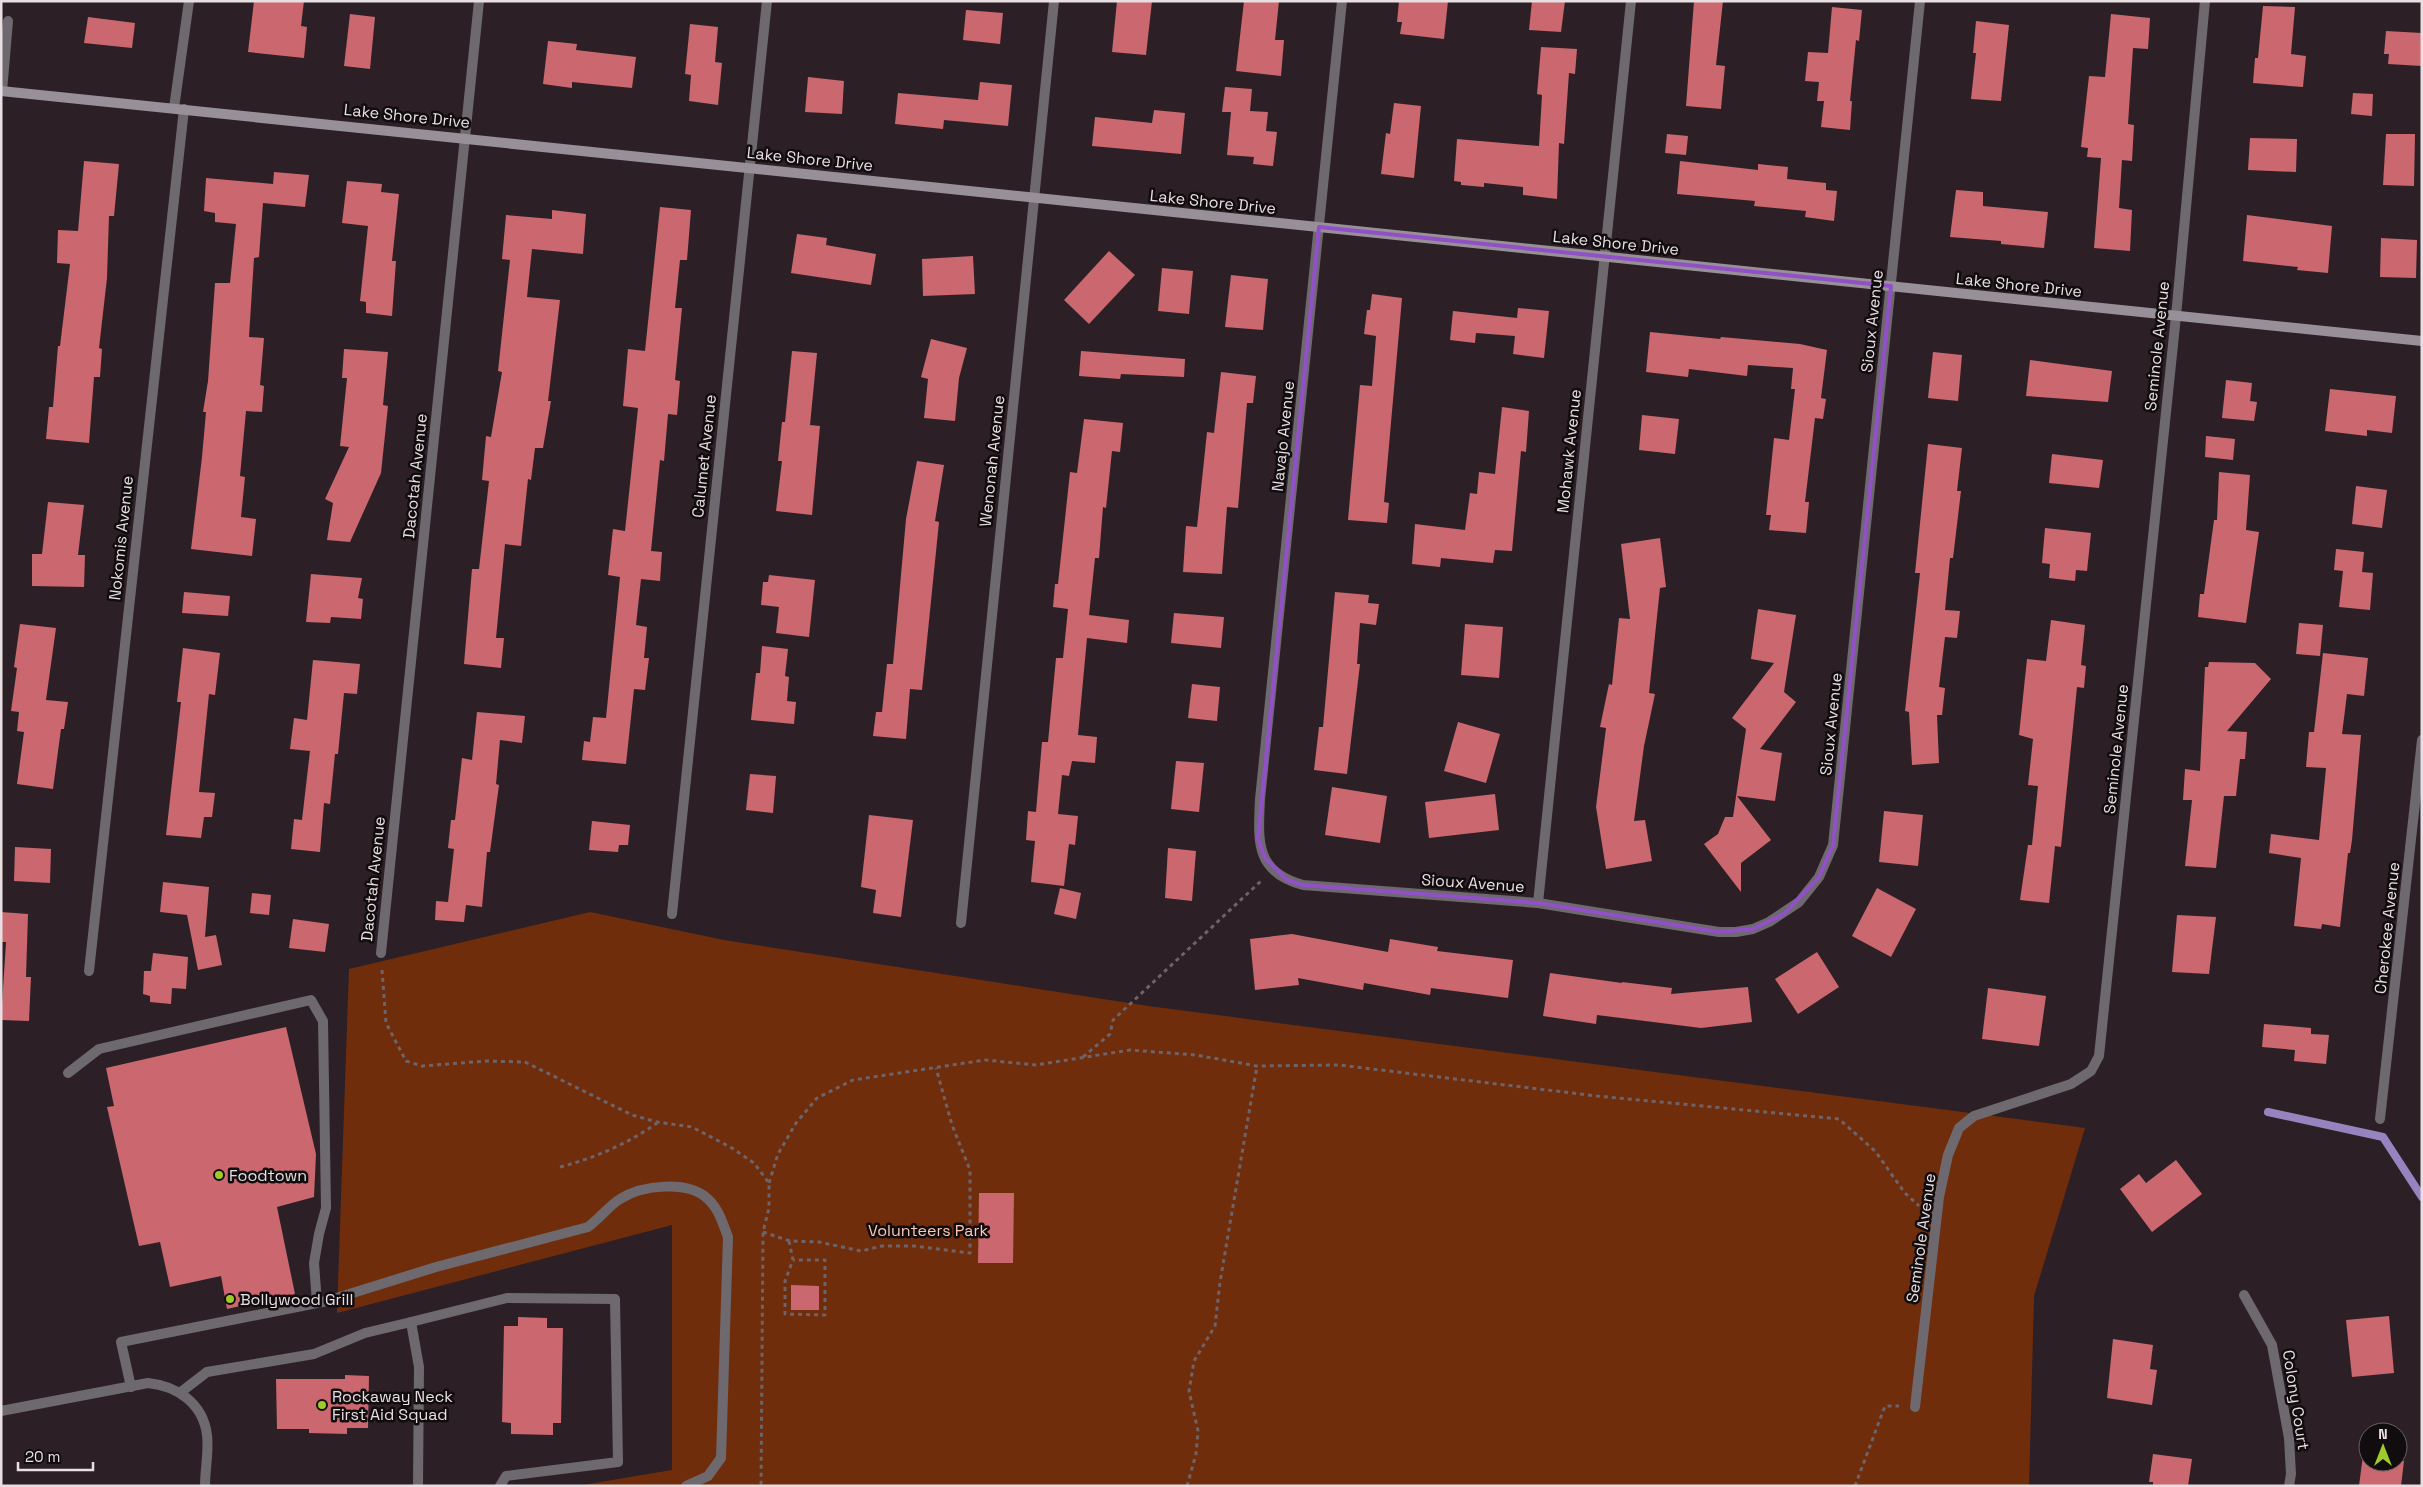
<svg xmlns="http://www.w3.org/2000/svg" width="2423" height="1487" font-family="'Space Grotesk',sans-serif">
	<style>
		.green { fill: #702d0c }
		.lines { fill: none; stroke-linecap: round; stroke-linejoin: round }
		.stream { stroke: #9784be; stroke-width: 8 }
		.building { fill: #cb676f }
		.path { stroke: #6e6368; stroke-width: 3; stroke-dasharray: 4 4; stroke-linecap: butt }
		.lane { stroke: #6d696e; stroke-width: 10 }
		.street { stroke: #6d696e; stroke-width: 10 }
		.secondary { stroke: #979098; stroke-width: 10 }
		.marked { fill: none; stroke: #9150c6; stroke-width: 4; stroke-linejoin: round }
		.poi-dot { fill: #9fca2c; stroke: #110c0e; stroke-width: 2 }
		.labels { text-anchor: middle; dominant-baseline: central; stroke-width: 5; stroke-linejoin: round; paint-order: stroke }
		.street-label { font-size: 16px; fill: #e7dfe2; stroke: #110c0e }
		.poi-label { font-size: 16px; fill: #e7dfe2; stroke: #110c0e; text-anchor: start }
		.park-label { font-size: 16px; fill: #fbcab6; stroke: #110c0e }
	</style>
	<rect width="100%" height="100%" fill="#2c2026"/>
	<polygon class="green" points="590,912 724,940 1148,1006 2085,1128 2034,1296 2029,1486 577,1486 672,1470 672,1225 337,1313 349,969"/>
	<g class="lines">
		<polyline class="stream" points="2268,1112 2383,1137 2422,1197"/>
	</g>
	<g class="building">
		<polygon points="254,1 304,1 301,26 307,27 304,58 248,52"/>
		<polygon points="1117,1 1152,1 1146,55 1112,52"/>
		<polygon points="1244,1 1279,1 1275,40 1284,40 1281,76 1236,71"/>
		<polygon points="1399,1 1448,1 1444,39 1400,34 1402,22 1397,22"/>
		<polygon points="1532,1 1565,1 1561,32 1529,30"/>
		<polygon points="1694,1 1723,1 1716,65 1725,66 1721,109 1686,106"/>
		<polygon points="2263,6 2295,7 2291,54 2306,56 2303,87 2253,83 2255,58 2258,58"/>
		<polygon points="1832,7 1862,10 1859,41 1856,40 1850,101 1852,101 1850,130 1821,127 1824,101 1817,101 1819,82 1805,81 1808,52 1828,53"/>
		<polygon points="966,10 1003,13 1000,44 963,40"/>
		<polygon points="350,14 375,17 370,69 344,66"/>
		<polygon points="2111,14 2150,18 2148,49 2133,48 2128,124 2134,125 2132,161 2122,160 2119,208 2132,210 2130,251 2094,248 2101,158 2087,157 2088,148 2081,147 2089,76 2105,77"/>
		<polygon points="88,17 135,23 132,48 84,43"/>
		<polygon points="1976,21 2009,25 2001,101 1971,99 1976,53 1973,53"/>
		<polygon points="690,24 718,27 715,62 722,63 718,105 689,101 691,75 685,74"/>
		<polygon points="2386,31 2422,33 2422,66 2388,64 2389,54 2384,54"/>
		<polygon points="548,41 577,44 576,50 636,57 632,88 572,82 572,88 543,84"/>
		<polygon points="1541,47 1577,49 1575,74 1569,73 1564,144 1559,143 1557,199 1523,195 1523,187 1484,183 1484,187 1461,185 1461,182 1454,181 1457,139 1539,146 1542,95 1537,94"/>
		<polygon points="808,77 844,81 842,114 805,112"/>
		<polygon points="980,82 1012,85 1008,126 944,120 943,129 895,124 898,93 978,100"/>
		<polygon points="1225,87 1252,89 1250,111 1268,112 1266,131 1277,132 1273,166 1253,164 1254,157 1227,155 1231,112 1222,112"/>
		<polygon points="2353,93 2373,94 2372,116 2351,114"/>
		<polygon points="1394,103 1421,106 1414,178 1381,174 1386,133 1390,134"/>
		<polygon points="1154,110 1185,113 1181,154 1092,146 1095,117 1152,123"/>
		<polygon points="1667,134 1688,136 1686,155 1665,153"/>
		<polygon points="2386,134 2415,134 2414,186 2383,185"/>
		<polygon points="2250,138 2297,139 2296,172 2248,170"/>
		<polygon points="84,161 119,164 114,216 109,216 107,278 99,348 102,349 100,377 94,377 89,443 46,439 49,407 53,407 58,346 60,346 70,264 57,263 58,230 78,231"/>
		<polygon points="1680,161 1758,170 1758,164 1788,167 1787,179 1826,183 1826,190 1837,191 1834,221 1805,217 1806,211 1754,206 1755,201 1677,194"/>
		<polygon points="274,172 309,175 305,207 263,203 259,257 254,258 249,337 264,338 260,385 264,386 262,412 246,411 240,476 245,477 241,517 256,519 252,556 191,549 202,457 206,412 203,412 208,381 215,283 230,283 236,224 215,222 215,213 204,211 206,178 273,184"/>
		<polygon points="347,181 382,184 381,192 399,194 392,261 396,261 392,316 366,313 366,302 360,301 368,226 342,223"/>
		<polygon points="1956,190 1983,192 1983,206 2048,212 2044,248 2001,244 2001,241 1950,237"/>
		<polygon points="660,207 691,210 687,260 680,260 675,308 682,308 675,380 680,381 677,415 668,414 664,461 660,460 651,551 662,552 660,581 641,579 636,625 647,627 644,658 649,658 645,690 634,689 626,764 582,760 584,741 590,742 593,717 606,718 620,577 608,575 613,529 625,531 638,408 623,406 628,349 645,351"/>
		<polygon points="552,210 586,214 583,254 532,249 527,297 560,300 548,401 551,401 543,448 535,448 531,480 528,479 521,546 505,544 496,638 504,638 501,668 464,664 472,569 479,569 489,481 482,480 486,436 491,437 502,372 498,371 510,260 502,259 506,215 552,219"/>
		<polygon points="2247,215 2332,226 2328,273 2297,270 2298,267 2243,261"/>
		<polygon points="797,234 827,238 826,245 876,254 871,285 791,273"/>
		<polygon points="2381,238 2417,240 2416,278 2380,277"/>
		<polygon points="1109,251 1135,275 1089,324 1064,300"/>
		<polygon points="973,256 975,294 923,296 922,259"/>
		<polygon points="1162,268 1193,271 1189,314 1158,311"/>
		<polygon points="1231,275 1268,279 1263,330 1225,327"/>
		<polygon points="1372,294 1402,298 1384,502 1389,503 1387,523 1348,520 1360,385 1372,386 1376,336 1364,334 1367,310 1370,310"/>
		<polygon points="1518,308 1549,311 1544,358 1513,354 1515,336 1476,333 1475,343 1450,340 1453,311 1517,318"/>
		<polygon points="1650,332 1720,339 1721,337 1800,344 1827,350 1821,398 1826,399 1823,419 1815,418 1805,502 1809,502 1806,533 1769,530 1771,515 1766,515 1774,438 1789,440 1795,389 1791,389 1793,368 1748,365 1747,376 1689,369 1688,377 1646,372"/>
		<polygon points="931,339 967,348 959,378 955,421 924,418 928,379 921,377"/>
		<polygon points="344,349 388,352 383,405 388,406 381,473 350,542 327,540 333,503 325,499 349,447 340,446 347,378 342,378"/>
		<polygon points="792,351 817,353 810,425 820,426 812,515 776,511 782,461 778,461 782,422 785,422"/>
		<polygon points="1081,351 1185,359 1184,377 1121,374 1120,379 1079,376"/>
		<polygon points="1933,352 1962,355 1958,401 1928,398"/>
		<polygon points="2030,360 2112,371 2108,402 2026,396"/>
		<polygon points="1221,372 1256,376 1253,403 1247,403 1238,508 1227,507 1222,574 1183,572 1186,526 1197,527 1207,432 1214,433"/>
		<polygon points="2226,380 2252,383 2250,401 2257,402 2254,421 2222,418"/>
		<polygon points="2330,389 2396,396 2392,433 2367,430 2367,436 2325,431"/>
		<polygon points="1502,407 1529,411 1526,452 1521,451 1512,551 1495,550 1493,563 1441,558 1440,567 1412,564 1415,524 1465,530 1470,493 1477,494 1479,472 1495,474"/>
		<polygon points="1642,415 1679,419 1675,454 1639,450"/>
		<polygon points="1084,419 1123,423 1120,452 1112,451 1106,508 1103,507 1099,558 1095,558 1089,615 1129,620 1127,643 1087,638 1078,735 1097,737 1095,763 1072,761 1069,776 1062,775 1058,814 1078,816 1075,845 1069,844 1064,886 1031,882 1035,841 1026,840 1028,811 1036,812 1042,742 1048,742 1056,658 1063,658 1068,609 1053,607 1055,584 1058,584 1070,472 1077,473"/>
		<polygon points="2206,436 2235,439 2233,460 2205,457"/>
		<polygon points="1928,444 1962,448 1957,491 1961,491 1953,558 1950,558 1945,610 1960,611 1957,638 1945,637 1939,687 1945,688 1942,715 1937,715 1939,763 1912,765 1909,712 1905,711 1920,573 1915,573"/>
		<polygon points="2052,454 2103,460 2099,488 2049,483"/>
		<polygon points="917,461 944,465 935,521 939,522 922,690 910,689 906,739 873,736 876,712 882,712 887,664 893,664 906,519"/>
		<polygon points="2219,472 2250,475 2246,530 2259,532 2246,623 2198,617 2200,594 2204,594 2214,520 2217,520"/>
		<polygon points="2356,486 2387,490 2382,528 2352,524"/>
		<polygon points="48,502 84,505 78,555 85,555 84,587 32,586 32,554 42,554"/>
		<polygon points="2045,528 2091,533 2087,571 2076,570 2075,581 2049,578 2050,564 2042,563"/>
		<polygon points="1660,538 1666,587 1660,588 1649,693 1655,694 1644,746 1634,821 1645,820 1652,861 1606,869 1596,807 1606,728 1600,727 1609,684 1612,685 1619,618 1630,619 1621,544"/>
		<polygon points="2336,549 2364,552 2362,572 2373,573 2370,610 2339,607 2343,571 2334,570"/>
		<polygon points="311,574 362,578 358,598 363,599 361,619 331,617 330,623 306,622"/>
		<polygon points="769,575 815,580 809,637 776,633 779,607 761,605 763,582 768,582"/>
		<polygon points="184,592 230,596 228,616 182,613"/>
		<polygon points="1335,592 1369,595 1368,603 1379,604 1376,625 1360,623 1357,664 1360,664 1347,774 1314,770 1319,727 1323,727"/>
		<polygon points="1758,609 1796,615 1784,692 1796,702 1760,749 1782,753 1775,801 1737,796 1771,840 1741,863 1741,892 1704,844 1718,834 1725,817 1733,817 1746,729 1732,718 1774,663 1751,659"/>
		<polygon points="1174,613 1224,617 1221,648 1171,643"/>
		<polygon points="2051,620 2085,625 2081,665 2086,666 2084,688 2077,687 2061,847 2055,846 2049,903 2020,900 2028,845 2032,845 2038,786 2028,785 2033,739 2019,735 2027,659 2046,661"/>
		<polygon points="2299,623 2323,625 2320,656 2296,654"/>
		<polygon points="20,624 56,628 46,700 68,702 64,729 61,729 53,789 17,784 24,732 17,731 19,712 11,711 17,668 14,667"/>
		<polygon points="1465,624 1503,627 1499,678 1461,675"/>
		<polygon points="762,646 788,649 785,676 789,677 787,701 796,702 794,724 751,720 756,673 760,673"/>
		<polygon points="183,648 220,653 215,695 209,694 199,792 215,793 212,817 204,817 201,838 166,835 181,702 177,702"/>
		<polygon points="2323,653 2368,658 2364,696 2347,694 2342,734 2361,735 2352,840 2350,853 2348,853 2340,927 2322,924 2321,929 2294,926 2301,858 2269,853 2271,834 2319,840 2326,768 2306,767 2309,732 2314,732"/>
		<polygon points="313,660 360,664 357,694 344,693 338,754 335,754 330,804 324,803 320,852 291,849 294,819 302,820 310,751 290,749 294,718 307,720"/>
		<polygon points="2209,662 2255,663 2271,679 2227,731 2247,732 2245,759 2240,759 2236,796 2224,796 2216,868 2185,866 2192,800 2183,800 2185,769 2200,771 2205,667 2208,667"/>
		<polygon points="1192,684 1220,687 1217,721 1188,718"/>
		<polygon points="477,712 525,716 522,743 500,740 496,784 499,785 490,852 487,852 482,907 466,905 464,922 435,920 436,901 448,902 454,849 448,848 451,820 455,820 462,758 472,760"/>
		<polygon points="1458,722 1500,734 1486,783 1444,771"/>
		<polygon points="1176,761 1204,763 1199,812 1171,809"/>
		<polygon points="750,774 776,776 773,813 746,810"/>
		<polygon points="1332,787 1387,796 1380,843 1325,835"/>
		<polygon points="1495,794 1499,830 1429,838 1425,802"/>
		<polygon points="1884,811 1923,815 1918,866 1879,862"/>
		<polygon points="869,815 913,820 901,917 873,913 876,890 861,887"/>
		<polygon points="592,821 630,825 628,845 619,845 618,852 589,850"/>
		<polygon points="15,847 51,849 50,883 14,881"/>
		<polygon points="1168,848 1196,851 1192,901 1165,898"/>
		<polygon points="163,882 209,887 205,937 216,935 222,965 198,970 187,915 160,912"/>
		<polygon points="1060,888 1081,893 1076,919 1054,914"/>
		<polygon points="1877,888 1916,909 1891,957 1852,936"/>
		<polygon points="252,893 271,895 269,915 250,913"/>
		<polygon points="1,912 28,914 26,977 31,977 29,1021 1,1020 6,942 1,942"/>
		<polygon points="2177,915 2216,917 2209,974 2172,972"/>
		<polygon points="293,919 329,924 325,952 289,948"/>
		<polygon points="1292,934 1388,952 1390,939 1438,947 1437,951 1513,960 1508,998 1431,988 1430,995 1364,983 1363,990 1298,978 1299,985 1255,990 1250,939"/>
		<polygon points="1817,952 1839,987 1798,1014 1775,979"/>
		<polygon points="153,953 188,957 186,989 172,988 171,1004 150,1002 150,996 143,994 144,971 151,971"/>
		<polygon points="1550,973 1622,983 1622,982 1672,988 1671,994 1748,987 1752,1022 1701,1028 1597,1015 1596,1024 1543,1016"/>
		<polygon points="1988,988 2046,996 2039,1046 1982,1039"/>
		<polygon points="2264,1024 2311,1028 2311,1034 2329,1035 2326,1064 2294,1061 2295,1050 2262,1047"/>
		<polygon points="286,1027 316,1154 314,1197 277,1207 295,1294 227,1309 221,1276 170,1287 160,1242 139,1246 107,1107 114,1106 106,1068"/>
		<polygon points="2176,1160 2202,1194 2152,1232 2120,1189 2139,1174 2146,1183"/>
		<polygon points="979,1193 1014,1193 1013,1263 978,1263"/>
		<polygon points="791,1285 819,1286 819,1310 791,1310"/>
		<polygon points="2389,1316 2394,1373 2352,1377 2346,1320"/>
		<polygon points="518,1317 547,1318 547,1328 563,1328 561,1423 553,1423 553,1435 511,1434 511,1423 502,1422 504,1326 518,1326"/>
		<polygon points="2113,1339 2153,1345 2150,1369 2157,1370 2152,1405 2107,1398"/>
		<polygon points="345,1375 369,1376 368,1428 347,1428 347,1434 309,1433 309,1429 277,1429 276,1379 345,1379"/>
		<polygon points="2153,1454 2192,1459 2188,1486 2153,1486 2153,1482 2149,1482"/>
		<polygon points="2363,1455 2368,1455 2368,1462 2404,1461 2401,1486 2359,1486"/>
	</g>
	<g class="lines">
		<g class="path">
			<polyline points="382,970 386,1023 406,1061 422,1066 486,1061 525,1062 632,1115 657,1122 692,1127 732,1148 754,1163 769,1183 769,1208 763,1232 761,1486"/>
			<polyline points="1083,1057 1110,1034 1113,1020 1262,880"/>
			<path d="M560 1167C595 1158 627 1144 657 1123"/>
			<polyline points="769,1183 778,1154 796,1123 817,1098 853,1080 985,1060 1036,1065 1130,1050 1196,1055 1257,1066 1339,1065 1597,1096 1839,1119 1875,1151 1905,1193 1919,1206"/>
			<polyline points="763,1232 790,1241 819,1242 861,1251 882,1246 914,1246 970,1253 970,1170 952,1125 936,1068"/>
			<polyline points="789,1241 793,1260 785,1281 785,1314 825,1315 825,1260 793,1260"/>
			<polyline points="1187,1486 1196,1454 1198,1431 1189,1391 1194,1361 1215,1326 1220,1282 1257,1066"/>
			<polyline points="1855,1486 1885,1406 1899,1406"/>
		</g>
		<g class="lane">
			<polyline points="2,91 8,21"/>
			<polyline points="68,1073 99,1049 311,1000 323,1021 326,1208 319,1234 314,1263 317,1303"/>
			<polyline points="411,1322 507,1298 615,1299 618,1462 506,1476 500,1486"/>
			<path d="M131 1387 121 1342 327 1301 436 1267 588 1227C599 1219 611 1204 620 1199 642 1185 688 1180 708 1199 719 1209 723 1224 728 1237L721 1458 708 1476 686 1486"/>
			<polyline points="181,1392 207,1372 314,1354 365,1333 411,1322 419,1367 418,1486"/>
		</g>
		<g class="street">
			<path d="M1342 1 1260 799C1258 842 1255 872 1303 885L1538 903 1719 932H1736L1753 929 1769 922 1799 902 1819 877 1833 845 1920 1"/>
			<polyline points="174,108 189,1"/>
			<polyline points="1538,903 1631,1"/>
			<polyline points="672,914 767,1"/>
			<polyline points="961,923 1054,1"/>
			<polyline points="381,953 479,1"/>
			<polyline points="89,971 184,109"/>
			<polyline points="2380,1119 2422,740"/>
			<polyline points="2244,1295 2272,1345 2289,1438 2291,1474 2289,1486"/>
			<polyline points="1915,1407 1939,1197 1948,1155 1959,1128 1974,1116 2071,1084 2091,1071 2099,1056 2176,316 2205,1"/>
			<path d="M1 1411 148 1383C177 1386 203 1403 207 1435 209 1451 205 1469 205 1486"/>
		</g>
		<polyline class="secondary" points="1,91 2422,341"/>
	</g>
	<path class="marked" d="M1319 227 1891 286 1833 845 1819 877 1784 914 1753 929 1719 932 1538 903 1303 885 1287 880 1265 858 1258 839Z"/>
	<g class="poi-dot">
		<circle cx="219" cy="1175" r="5"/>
		<circle cx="230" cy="1299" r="5"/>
		<circle cx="322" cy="1405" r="5"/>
	</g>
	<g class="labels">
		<g class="street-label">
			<text transform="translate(407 116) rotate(6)">Lake Shore Drive</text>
			<text transform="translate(810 159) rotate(6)">Lake Shore Drive</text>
			<text transform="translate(1213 202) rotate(6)">Lake Shore Drive</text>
			<text transform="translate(1616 243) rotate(6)">Lake Shore Drive</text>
			<text transform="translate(2019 285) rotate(6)">Lake Shore Drive</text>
			<text transform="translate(1872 321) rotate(-84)">Sioux Avenue</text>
			<text transform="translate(2157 346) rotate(-84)">Seminole Avenue</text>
			<text transform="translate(1283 436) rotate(-84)">Navajo Avenue</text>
			<text transform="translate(1569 451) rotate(-84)">Mohawk Avenue</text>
			<text transform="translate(704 456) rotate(-84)">Calumet Avenue</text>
			<text transform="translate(992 461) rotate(-84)">Wenonah Avenue</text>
			<text transform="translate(415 476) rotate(-84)">Dacotah Avenue</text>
			<text transform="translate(121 538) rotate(-84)">Nokomis Avenue</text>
			<text transform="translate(1831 724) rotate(-84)">Sioux Avenue</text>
			<text transform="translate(2116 749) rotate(-84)">Seminole Avenue</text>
			<text transform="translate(373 879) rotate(-84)">Dacotah Avenue</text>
			<text transform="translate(1473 883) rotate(4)">Sioux Avenue</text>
			<text transform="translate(2387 928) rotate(-84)">Cherokee Avenue</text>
			<text transform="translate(1921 1238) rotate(-82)">Seminole Avenue</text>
			<text transform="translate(2296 1400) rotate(81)">Colony Court</text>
		</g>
		<g class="poi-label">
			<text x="229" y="1175">Foodtown</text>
			<text x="240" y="1299">Bollywood Grill</text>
			<text x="332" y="1396">Rockaway Neck<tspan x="332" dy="18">First Aid Squad</tspan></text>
		</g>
		<g class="park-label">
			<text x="928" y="1230">Volunteers Park</text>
		</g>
	</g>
	<rect width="2423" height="1487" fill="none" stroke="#e7dfe2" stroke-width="5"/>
	<g transform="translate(2383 1447)"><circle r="24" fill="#110c0e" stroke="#676063"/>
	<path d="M0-4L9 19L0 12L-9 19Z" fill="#9fca2c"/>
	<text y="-8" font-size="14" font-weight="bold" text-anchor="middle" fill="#e7dfe2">N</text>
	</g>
	<path d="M18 1462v8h75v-8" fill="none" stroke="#e7dfe2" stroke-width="2.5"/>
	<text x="25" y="1462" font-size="15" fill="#e7dfe2" stroke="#110c0e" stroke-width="4" paint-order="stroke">20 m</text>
</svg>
